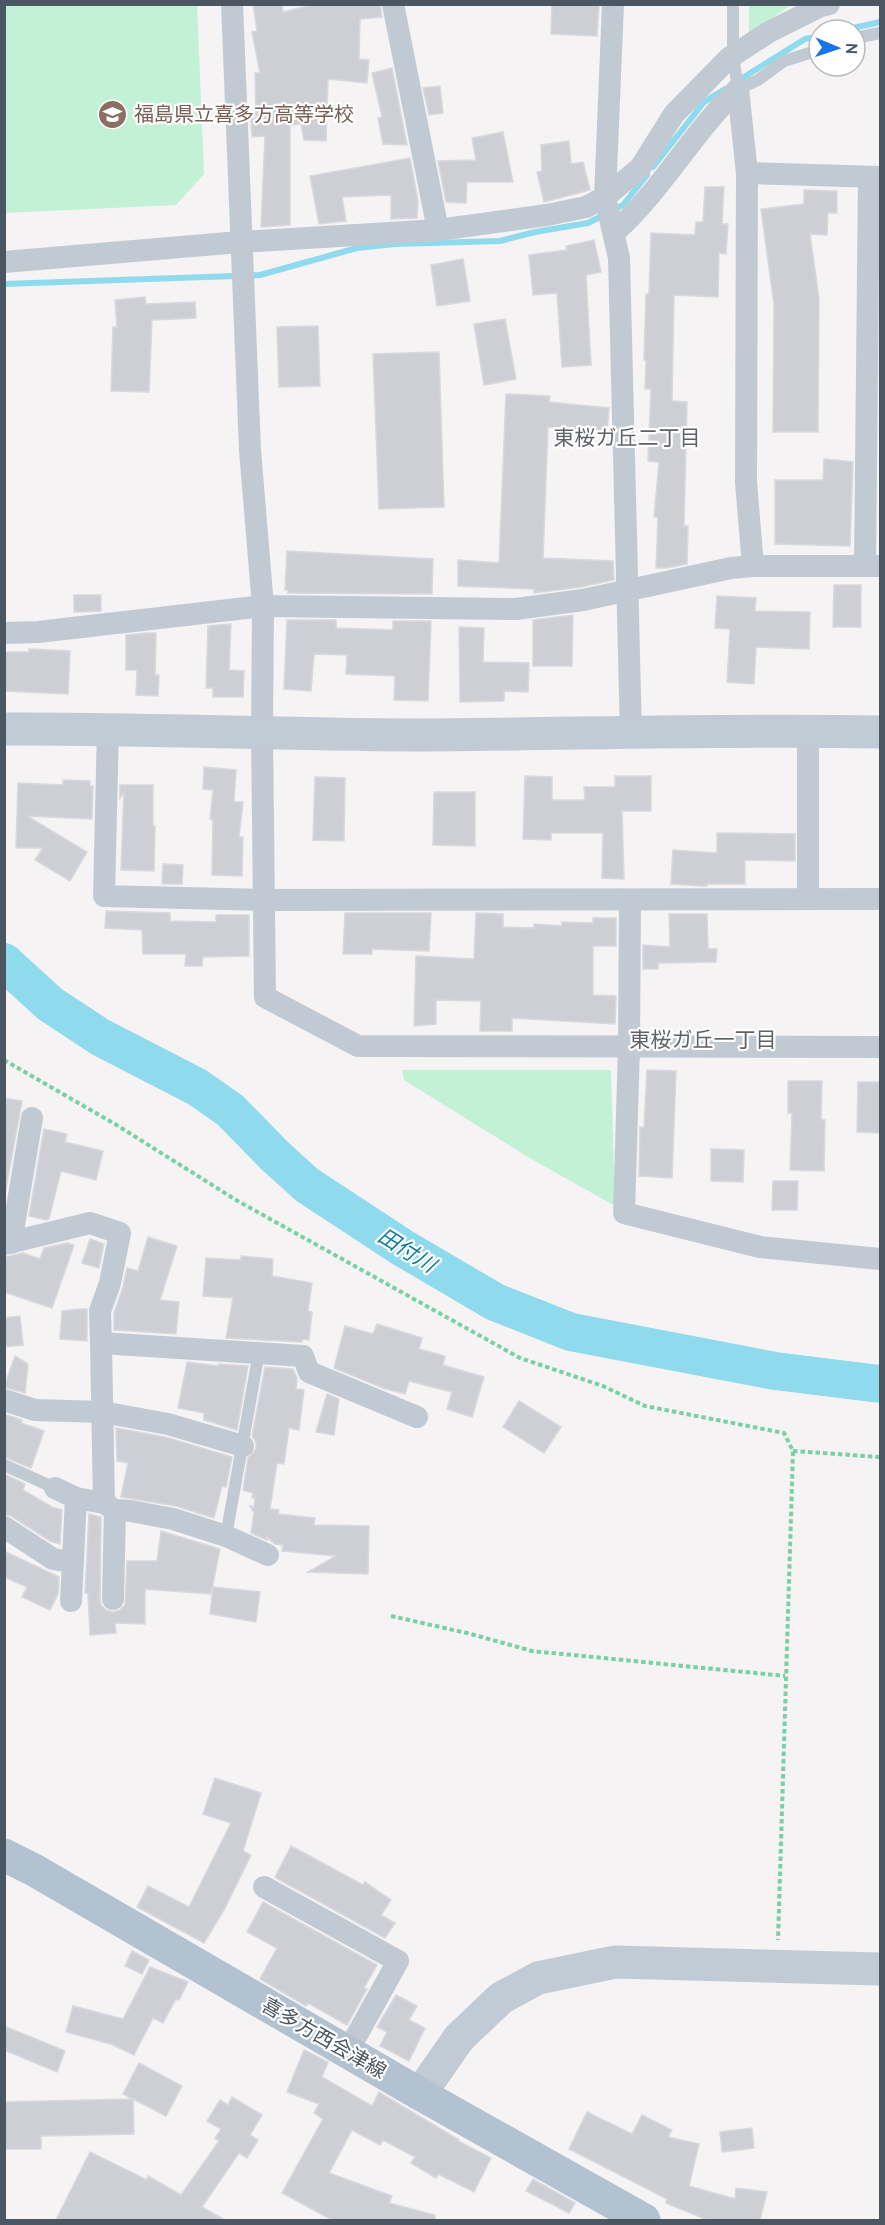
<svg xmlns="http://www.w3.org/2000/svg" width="885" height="2225" font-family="Cabin,'Noto Sans JP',sans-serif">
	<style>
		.green { fill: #c3f1d5 }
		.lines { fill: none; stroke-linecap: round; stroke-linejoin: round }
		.stream { stroke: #90daee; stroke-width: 6 }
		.river { stroke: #90daee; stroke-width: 38 }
		.building { fill: #cdcfd5; stroke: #d7d9de; stroke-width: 1.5 }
		.path { stroke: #7ad0a6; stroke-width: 4; stroke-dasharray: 4.5 3; stroke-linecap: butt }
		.lane { stroke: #c1cad2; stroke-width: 12 }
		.street { stroke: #c1cad2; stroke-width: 22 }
		.secondary { stroke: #c1cbd6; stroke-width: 33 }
		.primary { stroke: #b3c2d1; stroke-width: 33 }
		.labels { text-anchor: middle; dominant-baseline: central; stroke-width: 4.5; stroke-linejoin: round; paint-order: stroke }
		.education-label { font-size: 20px; fill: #785e54; stroke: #fff; text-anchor: start }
		.street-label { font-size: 20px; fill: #4a5661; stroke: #fff }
		.neighbourhood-label { font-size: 21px; fill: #5f6368; stroke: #fff }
		.water-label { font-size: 21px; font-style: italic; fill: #0c7c9b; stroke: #fff }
	</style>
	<rect width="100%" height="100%" fill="#f5f3f3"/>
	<g class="green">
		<polygon points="749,4 791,5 749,34"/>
		<polygon points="4,5 197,5 204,174 176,205 5,213"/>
		<polygon points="402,1070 611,1070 615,1206 528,1157 404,1080"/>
	</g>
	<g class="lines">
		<g class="stream">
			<polyline points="844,30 880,22"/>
			<polyline points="736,82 805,39 819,36"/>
			<polyline points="653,167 704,102 725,89"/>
			<polyline points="613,210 623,205 647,175"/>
			<polyline points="4,284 260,275 357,248 395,244 500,241 535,232 588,223 604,215"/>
		</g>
		<polyline class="river" points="4,962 50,1004 100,1037 197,1087 230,1110 275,1156 307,1185 403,1248 495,1302 571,1332 775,1371 880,1384"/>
	</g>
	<g class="building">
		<polygon points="253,4 282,4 283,12 316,4 380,4 382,17 360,19 359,59 369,60 367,83 328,79 326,141 304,140 301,124 290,125 290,225 261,227 265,136 252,137 251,119 256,118 255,73 260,73 252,32 257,31"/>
		<polygon points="552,4 599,4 597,36 551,34"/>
		<polygon points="392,68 407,145 383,144 378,118 382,117 372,73"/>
		<polygon points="440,86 443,113 429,115 423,88"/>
		<polygon points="503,132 513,182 467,182 466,203 446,202 438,161 476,160 472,138"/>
		<polygon points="569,141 571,164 583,162 590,190 544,202 537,172 542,171 541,145"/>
		<polygon points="410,158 418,201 417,218 391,219 391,195 342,197 346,221 319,224 310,176"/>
		<polygon points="705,187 724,187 722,224 728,224 726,254 719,253 718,297 674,295 672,401 687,402 684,526 688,526 687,564 667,568 656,568 658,517 654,517 659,462 648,461 651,389 645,389 646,360 644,360 646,294 649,294 651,233 695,235 696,222 703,222"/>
		<polygon points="804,190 837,191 837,213 828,213 827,235 810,234 819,299 818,432 773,432 774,305 761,209 804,204"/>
		<polygon points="594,240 601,272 586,275 591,365 562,367 557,293 533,295 529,255 567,250 566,246"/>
		<polygon points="463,259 470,301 437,306 431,265"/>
		<polygon points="145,297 146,304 195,302 196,318 152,320 149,392 111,391 113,327 117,327 115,300"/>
		<polygon points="505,319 516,379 484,385 474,324"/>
		<polygon points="318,326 320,386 279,387 277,327"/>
		<polygon points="439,352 444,507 379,509 373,354"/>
		<polygon points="506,394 550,396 549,402 609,408 607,433 548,427 543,558 613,561 614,580 581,587 534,593 534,589 458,586 458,560 499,563"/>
		<polygon points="824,459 853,462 850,546 775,544 775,480 823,480"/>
		<polygon points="287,551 433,559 432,594 288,593 288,590 285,590"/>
		<polygon points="834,585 861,585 861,627 833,627"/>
		<polygon points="74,595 101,595 101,611 74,612"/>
		<polygon points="717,596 756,598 755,611 810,612 809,649 756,647 754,684 727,682 730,629 715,628"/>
		<polygon points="573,615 572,666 533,666 533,620"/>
		<polygon points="287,620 336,620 336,628 393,630 393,621 431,621 428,701 394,700 395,676 346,674 347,655 314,654 311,691 284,689"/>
		<polygon points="231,624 229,670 244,671 243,697 213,697 213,688 206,688 208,626"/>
		<polygon points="459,627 484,628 483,662 529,663 528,692 504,691 504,701 460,702"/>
		<polygon points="147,633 156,633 155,675 159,675 158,696 136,695 137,670 126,670 126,635"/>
		<polygon points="29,649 70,651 68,694 4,691 4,652 29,652"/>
		<polygon points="204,767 236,770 234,802 243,802 239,837 243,837 242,876 212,875 213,820 210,819 213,790 203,789"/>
		<polygon points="525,776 552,777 552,800 585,800 584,787 615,787 615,776 651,776 651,811 622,811 624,879 602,878 603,833 551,833 551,840 523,839"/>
		<polygon points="315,777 345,778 344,841 313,840"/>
		<polygon points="63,780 90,781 90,786 93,786 92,819 27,816 87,852 70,881 35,860 43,848 16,848 18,783 63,785"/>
		<polygon points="120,785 153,785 153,826 155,826 154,871 121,870 124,792 120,798"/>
		<polygon points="434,792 475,792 475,846 433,845"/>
		<polygon points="717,833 795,834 795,861 745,860 745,884 707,884 707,886 702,886 671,884 673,850 717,853"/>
		<polygon points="163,864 183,865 182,884 162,884"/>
		<polygon points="106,911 170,913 170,921 216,922 216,915 249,915 249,956 203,957 202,966 185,966 186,954 143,954 142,930 105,928"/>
		<polygon points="345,913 431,913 429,951 372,949 372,954 343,954"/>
		<polygon points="476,913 503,914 503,927 534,928 534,924 562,926 562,922 593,923 593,918 616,918 616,946 593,946 593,995 616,996 615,1024 512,1018 512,1031 480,1031 481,1001 436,1000 436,1024 414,1026 416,956 474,959"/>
		<polygon points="669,914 707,914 708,949 717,949 716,962 658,963 658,969 643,969 643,945 670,947"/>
		<polygon points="647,1070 676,1071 672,1178 639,1176 640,1127 644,1128"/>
		<polygon points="788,1081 822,1081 821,1120 825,1120 824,1171 790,1170 792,1113 788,1113"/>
		<polygon points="858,1082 880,1082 880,1133 857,1132"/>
		<polygon points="4,1098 22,1101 4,1200"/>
		<polygon points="44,1129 67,1134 65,1142 103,1151 96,1180 61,1171 49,1219 46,1220 29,1216"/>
		<polygon points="711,1149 744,1150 743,1182 711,1181"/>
		<polygon points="773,1181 798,1181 797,1210 772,1210"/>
		<polygon points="148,1237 177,1246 160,1300 179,1302 176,1334 114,1330 114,1313 123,1287 127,1268 138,1271"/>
		<polygon points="90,1239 104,1244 99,1268 82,1263"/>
		<polygon points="67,1243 74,1245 52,1308 4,1292 4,1257 23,1253 40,1259 44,1248"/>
		<polygon points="241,1256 273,1259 272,1276 312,1283 308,1311 312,1312 309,1340 303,1339 302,1342 226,1338 233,1298 203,1296 206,1258 241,1260"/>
		<polygon points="80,1309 87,1309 87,1341 60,1339 62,1311"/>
		<polygon points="20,1316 23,1345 4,1347 4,1318"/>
		<polygon points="377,1324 422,1338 419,1349 445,1356 443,1365 484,1377 472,1417 447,1409 452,1392 409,1381 405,1394 383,1388 334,1368 345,1326 373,1334"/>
		<polygon points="15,1356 28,1364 25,1393 4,1387"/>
		<polygon points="187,1362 218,1366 219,1364 248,1366 237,1430 204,1420 204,1413 178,1408"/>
		<polygon points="265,1367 293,1369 297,1378 296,1389 304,1390 299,1430 289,1428 284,1464 277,1463 270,1509 279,1510 278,1514 315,1518 314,1525 369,1526 368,1574 308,1572 336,1556 282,1551 283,1545 275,1544 267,1537 267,1540 251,1533 254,1513 250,1506 254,1507 255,1498 252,1498 253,1493 243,1490 248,1458 256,1449 256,1442 252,1436"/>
		<polygon points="327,1394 339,1399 334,1435 316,1432"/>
		<polygon points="519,1401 561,1427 544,1453 503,1427"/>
		<polygon points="4,1414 22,1420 21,1423 44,1431 31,1468 4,1457"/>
		<polygon points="116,1428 165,1437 232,1457 226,1487 222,1486 214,1518 176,1506 121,1497 128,1463 117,1461"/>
		<polygon points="4,1474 25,1484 23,1490 52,1507 62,1510 60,1544 50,1541 11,1516 4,1514"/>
		<polygon points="89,1514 101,1517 100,1599 101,1605 106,1610 113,1612 120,1610 125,1605 127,1561 157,1561 161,1531 220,1549 211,1594 145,1589 145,1624 115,1623 116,1633 90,1635 88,1593 85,1593"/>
		<polygon points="4,1551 59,1577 58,1594 50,1610 22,1597 27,1587 4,1577"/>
		<polygon points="213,1587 260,1592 256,1622 210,1614"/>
		<polygon points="215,1778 261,1793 243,1851 251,1855 224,1910 204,1943 137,1907 148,1886 189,1907 231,1823 203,1814"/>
		<polygon points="291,1846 363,1885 365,1882 391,1900 381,1915 395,1923 385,1938 276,1878 275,1877"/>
		<polygon points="263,1902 377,1965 364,1988 367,1989 347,2025 308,2003 306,2006 260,1979 277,1948 247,1932"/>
		<polygon points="132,1951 149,1960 142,1974 125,1966"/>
		<polygon points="150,1967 188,1982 179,2000 176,1999 163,2023 153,2018 134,2055 111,2044 66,2032 73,2006 123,2019"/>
		<polygon points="396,1995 417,2006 409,2020 425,2028 409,2061 380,2046 387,2032 377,2027"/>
		<polygon points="4,2026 65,2051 57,2072 4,2050"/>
		<polygon points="304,2050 328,2062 322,2077 372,2106 379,2092 459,2140 458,2141 491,2158 474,2192 438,2174 436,2178 411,2163 415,2157 383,2140 380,2145 352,2130 329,2173 392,2196 389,2203 435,2215 435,2220 332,2220 282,2193 323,2119 314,2113 319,2104 287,2092"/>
		<polygon points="139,2063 182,2086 166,2116 133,2099 134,2134 41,2136 41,2149 4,2149 4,2102 132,2099 123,2094"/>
		<polygon points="232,2097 262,2115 250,2135 258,2140 247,2158 239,2153 202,2207 225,2220 56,2220 90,2152 147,2180 148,2176 181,2195 219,2141 215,2138 221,2129 207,2121 220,2100 228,2105"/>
		<polygon points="587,2112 632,2134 642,2115 672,2130 668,2137 699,2144 689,2186 735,2199 736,2188 767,2192 760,2220 713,2220 705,2219 666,2203 667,2199 569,2149"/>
		<polygon points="752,2128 754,2148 722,2152 720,2132"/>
		<polygon points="533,2179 575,2203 569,2213 526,2191"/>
	</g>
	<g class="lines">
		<g class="path">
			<polyline points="4,1060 115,1124 236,1200 520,1358 603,1386 645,1406 784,1433 793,1451 778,1940"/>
			<polyline points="793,1451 880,1457"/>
			<polyline points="391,1616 467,1633 532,1651 785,1676"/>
		</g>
		<g class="lane">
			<polyline points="733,4 733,56 738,89 758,80 784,61 819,50"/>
			<polyline points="855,38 880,33"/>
			<polyline points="4,1465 55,1488"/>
			<polyline points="226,1536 259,1352"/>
		</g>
		<g class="street">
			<polyline points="232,4 250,450 263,606 262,733 265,997 358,1046 880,1047"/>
			<polyline points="393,4 438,230"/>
			<polyline points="613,4 605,197 619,258 631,734"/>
			<polyline points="738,89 747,173 746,482 753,566"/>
			<polyline points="747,173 880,177"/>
			<path d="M614 233C662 190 692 133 738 89"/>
			<polyline points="4,262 240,242 438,230 547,215 586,207 605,197 640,168 674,114 729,58 769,32 821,6 829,4"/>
			<polyline points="865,565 869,177"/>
			<polyline points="4,633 38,632 263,606 516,609 583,600 731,568 753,566 880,566"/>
			<polyline points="108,728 104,896 263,900 880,899"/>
			<polyline points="808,731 808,899"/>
			<polyline points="630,900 629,1047 624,1213 760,1247 880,1259"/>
			<polyline points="11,1243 32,1118"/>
			<polyline points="4,1244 90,1223 120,1233 110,1283 100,1311 101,1343 303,1356 309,1372 417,1417"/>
			<polyline points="101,1343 104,1503"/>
			<polyline points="4,1400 35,1410 102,1412 168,1424 243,1446"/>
			<polyline points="55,1488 76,1498 104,1503 115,1510 131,1511 173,1519 226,1536 268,1555"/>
			<polyline points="4,1527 53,1559 72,1562"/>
			<polyline points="113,1599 115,1510"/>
			<polyline points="71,1601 76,1498"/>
			<polyline points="264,1887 398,1961 348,2051"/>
		</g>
		<g class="secondary">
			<path d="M4 729C145 728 286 735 427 735 578 734 729 729 880 732"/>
			<polyline points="420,2094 459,2038 501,1998 538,1978 615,1962 880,1969"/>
		</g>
		<polyline class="primary" points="4,1855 34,1870 420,2094 644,2220"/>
	</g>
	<defs>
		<symbol id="school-disc" viewBox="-11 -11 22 22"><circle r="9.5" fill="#8d6e63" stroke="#fff"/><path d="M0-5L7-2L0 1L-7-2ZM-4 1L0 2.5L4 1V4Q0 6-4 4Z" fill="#fff"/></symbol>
	</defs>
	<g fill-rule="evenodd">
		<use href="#school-disc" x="96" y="98" width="33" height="33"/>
	</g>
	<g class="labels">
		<g class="education-label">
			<text x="134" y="114">福島県立喜多方高等学校</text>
		</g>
		<g class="street-label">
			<text transform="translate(324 2038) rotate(30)">喜多方西会津線</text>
		</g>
		<g class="neighbourhood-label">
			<text x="627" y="437">東桜ガ丘二丁目</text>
			<text x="703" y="1039">東桜ガ丘一丁目</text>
		</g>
		<g class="water-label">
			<text transform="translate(407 1250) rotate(32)">田付川</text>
		</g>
	</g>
	<rect width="885" height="2225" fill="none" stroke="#4a5661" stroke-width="12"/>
	<g transform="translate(837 48) rotate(92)"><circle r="28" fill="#ffffff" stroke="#b7bbc0" stroke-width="1.5"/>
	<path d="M0-4.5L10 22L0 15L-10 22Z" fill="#1a73e8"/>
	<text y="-9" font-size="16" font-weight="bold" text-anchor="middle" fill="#4a5661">N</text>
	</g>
</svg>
